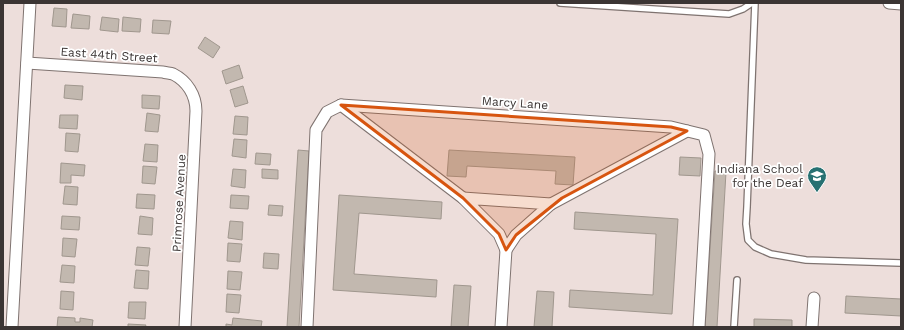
<svg xmlns="http://www.w3.org/2000/svg" width="904" height="330" font-family="'Work Sans',sans-serif">
	<style>
		.building { fill: #c2b8af; stroke: #a0978e }
		.lines { fill: none; stroke-linecap: round; stroke-linejoin: round }
		.service-casing { stroke: #7f7370; stroke-width: 8 }
		.minor-casing { stroke: #7f7370; stroke-width: 13 }
		.service { stroke: #fff; stroke-width: 5.5 }
		.minor { stroke: #fff; stroke-width: 11 }
		.marked { fill: #d75510; fill-opacity: 0.2; stroke: #d75510; stroke-width: 3; stroke-linejoin: round }
		.labels { text-anchor: middle; dominant-baseline: central; stroke-width: 3.5; stroke-linejoin: round; paint-order: stroke }
		.street-label { font-size: 12px; fill: #3b3534; stroke: #fff }
		.poi-label { font-size: 12px; fill: #3b3534; stroke: #fff; text-anchor: end }
	</style>
	<rect width="100%" height="100%" fill="#eddedb"/>
	<g class="building">
		<polygon points="54,8 67,9 66,27 52,26"/>
		<polygon points="73,14 90,16 89,29 71,28"/>
		<polygon points="102,17 119,19 118,32 100,30"/>
		<polygon points="123,17 141,19 140,32 122,31"/>
		<polygon points="153,20 171,21 169,34 152,33"/>
		<polygon points="205,37 220,47 213,58 198,48"/>
		<polygon points="239,65 243,78 226,84 222,71"/>
		<polygon points="65,85 83,86 82,100 64,98"/>
		<polygon points="243,86 248,103 235,107 230,90"/>
		<polygon points="142,95 160,96 159,109 142,108"/>
		<polygon points="147,113 160,115 158,132 145,131"/>
		<polygon points="60,115 78,115 77,129 59,128"/>
		<polygon points="235,116 248,117 247,135 233,134"/>
		<polygon points="66,133 80,134 78,152 65,151"/>
		<polygon points="234,139 247,140 246,158 232,156"/>
		<polygon points="145,144 158,145 157,162 143,161"/>
		<polygon points="298,150 309,151 299,327 287,327"/>
		<polygon points="449,150 575,157 573,185 555,184 556,171 467,166 466,177 447,176"/>
		<polygon points="256,153 271,154 270,165 255,164"/>
		<polygon points="680,157 701,158 700,176 679,175"/>
		<polygon points="61,163 85,165 84,176 71,175 71,183 60,183"/>
		<polygon points="143,166 157,167 155,184 142,183"/>
		<polygon points="233,169 246,170 245,188 231,186"/>
		<polygon points="262,169 278,170 278,179 262,178"/>
		<polygon points="715,171 726,172 717,327 705,327"/>
		<polygon points="65,186 78,187 77,205 63,204"/>
		<polygon points="137,194 155,195 154,209 136,208"/>
		<polygon points="231,195 249,196 248,209 230,208"/>
		<polygon points="339,195 442,202 441,219 359,213 354,274 437,280 436,297 333,290"/>
		<polygon points="269,205 283,206 282,216 268,215"/>
		<polygon points="575,212 678,219 672,314 569,307 570,290 653,295 656,234 574,229"/>
		<polygon points="62,216 80,217 79,230 61,229"/>
		<polygon points="140,216 153,218 152,235 138,234"/>
		<polygon points="230,221 243,222 242,240 228,238"/>
		<polygon points="63,238 77,239 75,257 62,256"/>
		<polygon points="228,243 242,244 240,262 227,261"/>
		<polygon points="137,247 150,248 148,266 135,265"/>
		<polygon points="264,253 279,254 278,269 263,268"/>
		<polygon points="62,265 75,266 74,283 60,282"/>
		<polygon points="136,270 149,271 148,289 134,288"/>
		<polygon points="228,271 242,272 240,290 227,289"/>
		<polygon points="454,285 471,286 468,327 451,327"/>
		<polygon points="61,291 74,292 73,310 60,309"/>
		<polygon points="537,291 554,292 552,327 534,327"/>
		<polygon points="227,294 241,295 239,313 226,312"/>
		<polygon points="846,296 901,299 901,316 845,313"/>
		<polygon points="129,302 146,302 145,319 128,318"/>
		<polygon points="58,317 75,318 75,322 80,322 80,318 93,320 92,327 57,327"/>
		<polygon points="233,318 262,321 261,327 226,327 226,324 232,325"/>
		<polygon points="754,319 792,320 792,327 754,327"/>
		<polygon points="128,324 146,325 145,327 128,327"/>
	</g>
	<g class="lines">
		<defs>
			<g id="service">
				<polyline points="560,3 729,14 743,9 752,3"/>
				<polyline points="755,3 747,207 746,224 748,240 755,247 771,254 806,260 901,263"/>
				<polyline points="734,327 737,280"/>
			</g>
			<g id="minor">
				<polyline points="889,3 901,4"/>
				<path d="M27 63 163 72C166 73 170 73 173 74 187 81 196 95 196 111L185 327"/>
				<polyline points="341,105 463,198"/>
				<polygon points="463,198 551,204 516,235 506,250 499,234"/>
				<polyline points="551,204 687,131"/>
				<polyline points="12,327 30,3"/>
				<polyline points="307,327 316,130 327,112 341,105 671,127 704,135 709,154 699,327"/>
				<polyline points="501,327 506,250"/>
				<polyline points="812,327 814,298"/>
			</g>
		</defs>
		<use href="#service" class="service-casing"/>
		<use href="#minor" class="minor-casing"/>
		<use href="#service" class="service"/>
		<use href="#minor" class="minor"/>
	</g>
	<path class="marked" d="M341 105 671 127 687 131 562 198 516 235 506 250 499 234 463 198Z"/>
	<defs>
		<symbol id="school-pin" viewBox="-11 -11 22 30"><path d="M0 17L-7.5 6A9.5 9.5 0 1 1 7.5 6Z" fill="#277172" stroke="#fff"/><path d="M0-5L7-2L0 1L-7-2ZM-4 1L0 2.5L4 1V4Q0 6-4 4Z" fill="#fff"/></symbol>
	</defs>
	<g fill-rule="evenodd">
		<use href="#school-pin" x="806" y="165" width="22" height="30"/>
	</g>
	<g class="labels">
		<g class="street-label">
			<text transform="translate(109 55) rotate(4)">East 44th Street</text>
			<text transform="translate(515 103) rotate(4)">Marcy Lane</text>
			<text transform="translate(179 203) rotate(-87)">Primrose Avenue</text>
		</g>
		<g class="poi-label">
			<text x="803" y="169">Indiana School<tspan x="803" dy="14">for the Deaf</tspan></text>
		</g>
	</g>
	<rect width="904" height="330" fill="none" stroke="#3b3534" stroke-width="8"/>
</svg>
